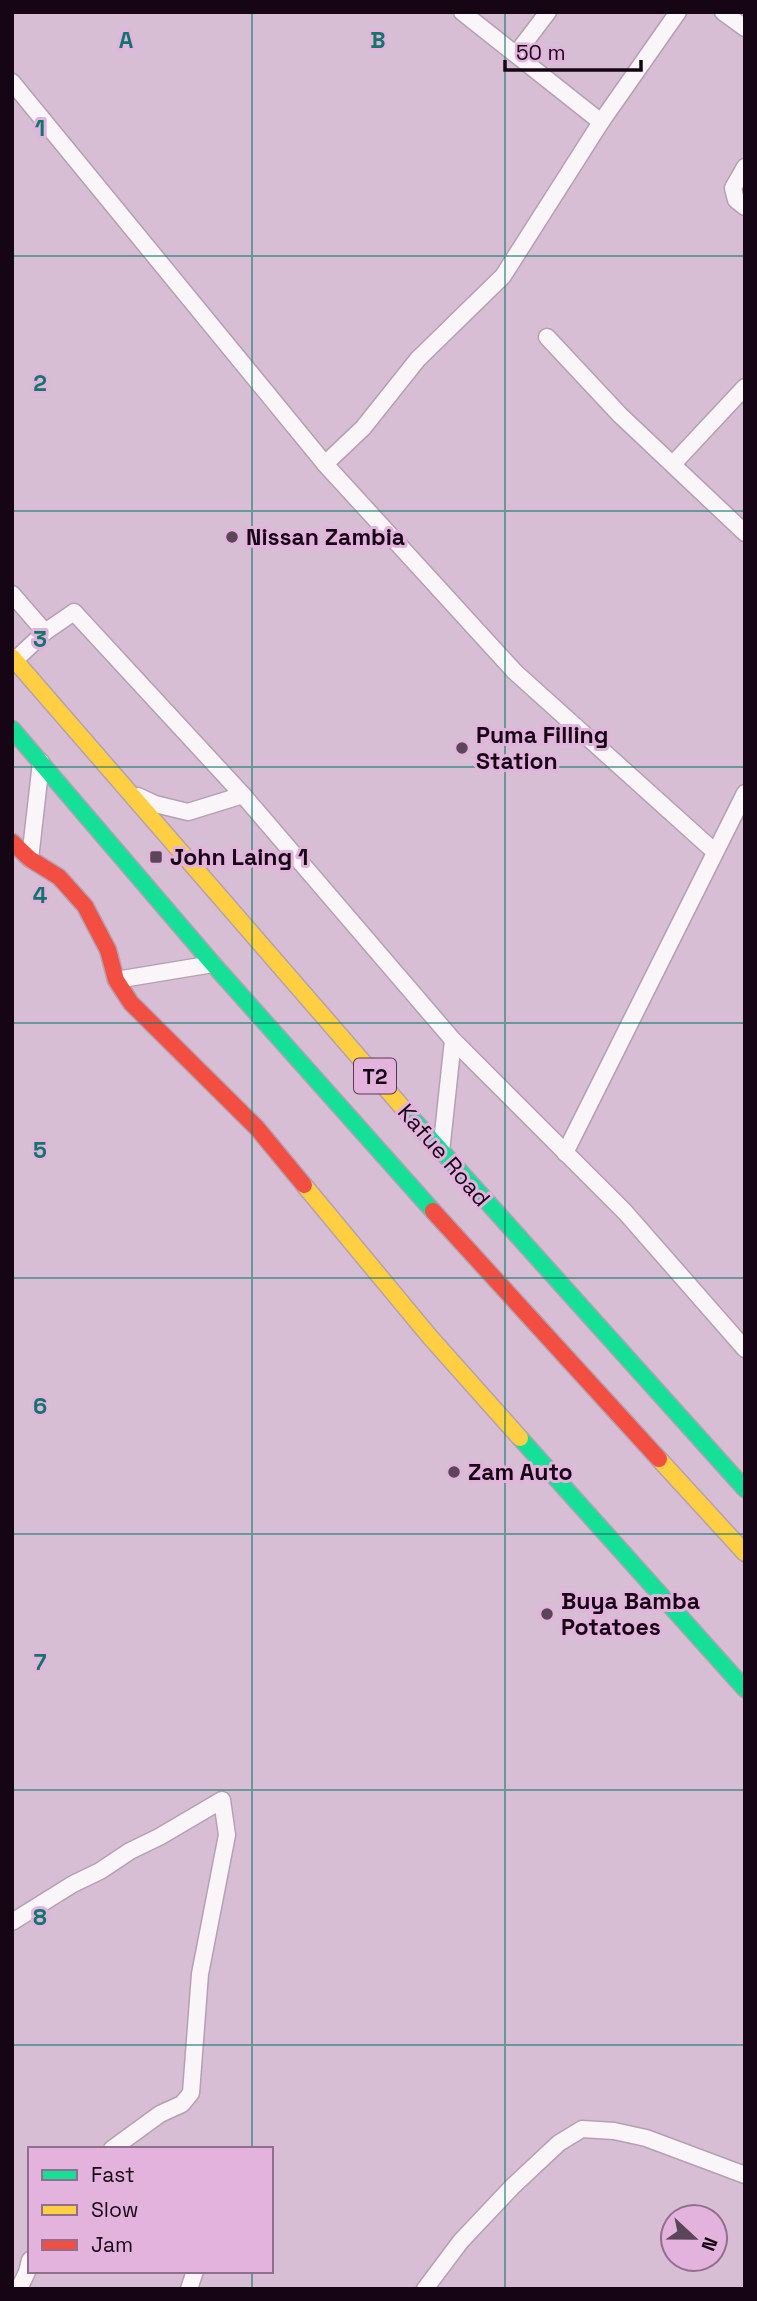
<svg xmlns="http://www.w3.org/2000/svg" width="757" height="2301" font-family="'Space Grotesk',sans-serif">
	<style>
		.lines { fill: none; stroke-linecap: round; stroke-linejoin: round }
		.street-casing { stroke: #b4a0b2; stroke-width: 19 }
		.fast-casing { stroke: #b4a0b2; stroke-width: 19 }
		.slow-casing { stroke: #b4a0b2; stroke-width: 19 }
		.jam-casing { stroke: #b4a0b2; stroke-width: 19 }
		.street { stroke: #f9f5f9; stroke-width: 16 }
		.fast { stroke: #16e098; stroke-width: 16 }
		.slow { stroke: #ffcf43; stroke-width: 16 }
		.jam { stroke: #f24e42; stroke-width: 16 }
		.grid { fill: none; stroke: #0f766e; stroke-width: 2; stroke-opacity: 0.55 }
		.poi-dot { fill: #5a4658; stroke: #e3b3dd; stroke-width: 2.5 }
		.labels { text-anchor: middle; dominant-baseline: central; stroke-width: 6; stroke-linejoin: round; paint-order: stroke }
		.shield { fill: #e3b3dd; stroke: #543a51; stroke-width: 2 }
		.shield-label { font-size: 21px; font-weight: bold; fill: #160615 }
		.poi-label { font-size: 23px; font-weight: bold; fill: #160615; stroke: #e3b3dd; text-anchor: start }
		.street-label { font-size: 23px; fill: #160615; stroke: #e3b3dd }
		.grid-label { font-size: 23px; text-anchor: middle; font-weight: bold; fill: #0f766e; stroke: #e3b3dd; stroke-width: 6; stroke-linejoin: round; paint-order: stroke }
	</style>
	<rect width="100%" height="100%" fill="#d8bed5"/>
	<g class="lines">
		<defs>
			<g id="street">
				<polyline points="462,12 601,122"/>
				<polyline points="723,12 745,28"/>
				<polyline points="516,54 548,12"/>
				<polyline points="12,82 325,464 515,672 715,852"/>
				<polyline points="745,167 733,188 736,200 745,207"/>
				<polyline points="547,337 620,415 745,533"/>
				<polyline points="325,464 363,428 418,359 503,276 601,122 678,12"/>
				<polyline points="673,464 745,387"/>
				<polyline points="12,594 45,632 15,660"/>
				<polyline points="45,632 74,612 243,795"/>
				<polyline points="138,796 155,804 188,812 243,795 453,1040 625,1212 745,1349"/>
				<polyline points="30,859 41,762"/>
				<polyline points="116,980 213,964"/>
				<polyline points="441,1152 453,1040"/>
				<polyline points="565,1153 745,793"/>
				<polyline points="12,1922 73,1884 100,1871 130,1851 159,1837 222,1800 227,1835 200,1974 191,2093 182,2104 160,2114 112,2149"/>
				<polyline points="19,2289 27,2272 30,2260"/>
				<polyline points="189,2289 195,2271"/>
				<polyline points="425,2289 461,2241 512,2187 559,2143 582,2129 614,2131 646,2138 745,2175"/>
			</g>
			<g id="fast">
				<polyline points="12,729 213,964 433,1211"/>
				<polyline points="402,1107 745,1489"/>
				<polyline points="520,1438 745,1689"/>
			</g>
			<g id="slow">
				<polyline points="12,657 402,1107"/>
				<polyline points="304,1185 430,1337 520,1438"/>
				<polyline points="659,1459 745,1553"/>
			</g>
			<g id="jam">
				<polyline points="12,842 30,859 59,877 85,906 108,950 116,980 131,1003 257,1128 304,1185"/>
				<polyline points="433,1211 659,1459"/>
			</g>
		</defs>
		<use href="#street" class="street-casing"/>
		<use href="#fast" class="fast-casing"/>
		<use href="#slow" class="slow-casing"/>
		<use href="#jam" class="jam-casing"/>
		<use href="#street" class="street"/>
		<use href="#fast" class="fast"/>
		<use href="#slow" class="slow"/>
		<use href="#jam" class="jam"/>
	</g>
	<path class="grid" d="M252 12V2149M505 12V2289M12 256H745M12 511H745M12 767H745M12 1023H745M12 1278H745M12 1534H745M12 1790H745M12 2045H745M252 2271V2289"/>
	<g class="poi-dot">
		<circle cx="232" cy="537" r="7"/>
		<circle cx="462" cy="748" r="7"/>
		<rect x="149" y="850" width="14" height="14" rx="3.5"/>
		<circle cx="454" cy="1472" r="7"/>
		<circle cx="547" cy="1614" r="7"/>
	</g>
	<g class="labels">
		<rect class="shield" x="354" y="1058.5" width="42" height="35" rx="5"/>
		<g class="shield-label">
			<text x="375" y="1076">T2</text>
		</g>
		<g class="poi-label">
			<text x="246" y="537">Nissan Zambia</text>
			<text x="476" y="735">Puma Filling<tspan x="476" dy="26">Station</tspan></text>
			<text x="170" y="857">John Laing 1</text>
			<text x="468" y="1472">Zam Auto</text>
			<text x="561" y="1601">Buya Bamba<tspan x="561" dy="26">Potatoes</tspan></text>
		</g>
		<g class="street-label">
			<text transform="translate(444 1155) rotate(49)">Kafue Road</text>
		</g>
	</g>
	<g class="grid-label">
		<text x="126" y="48">A</text>
		<text x="378" y="48">B</text>
		<text x="40" y="136">1</text>
		<text x="40" y="391">2</text>
		<text x="40" y="647">3</text>
		<text x="40" y="903">4</text>
		<text x="40" y="1158">5</text>
		<text x="40" y="1414">6</text>
		<text x="40" y="1670">7</text>
		<text x="40" y="1925">8</text>
	</g>
	<rect width="757" height="2301" fill="none" stroke="#160615" stroke-width="28"/>
	<rect x="28" y="2147" width="245" height="126" fill="#e3b3dd" stroke="#916e8d" stroke-width="2"/>
	<rect x="42" y="2170" width="35" height="10" fill="#16e098" stroke="#916e8d" stroke-width="2"/>
	<text x="91" y="2182" font-size="21" fill="#160615">Fast</text>
	<rect x="42" y="2205" width="35" height="10" fill="#ffcf43" stroke="#916e8d" stroke-width="2"/>
	<text x="91" y="2217" font-size="21" fill="#160615">Slow</text>
	<rect x="42" y="2240" width="35" height="10" fill="#f24e42" stroke="#916e8d" stroke-width="2"/>
	<text x="91" y="2252" font-size="21" fill="#160615">Jam</text>
	<g transform="translate(694 2238) rotate(112)"><circle r="33" fill="#e3b3dd" stroke="#916e8d" stroke-width="2"/>
	<path d="M0-5L12 26L0 18L-12 26Z" fill="#5a4658"/>
	<text y="-10" font-size="19" font-weight="bold" text-anchor="middle" fill="#160615">N</text>
	</g>
	<path d="M505 60v10h136v-10" fill="none" stroke="#160615" stroke-width="3.5"/>
	<text x="516" y="60" font-size="21" fill="#160615" stroke="#e3b3dd" stroke-width="5" paint-order="stroke">50 m</text>
</svg>
